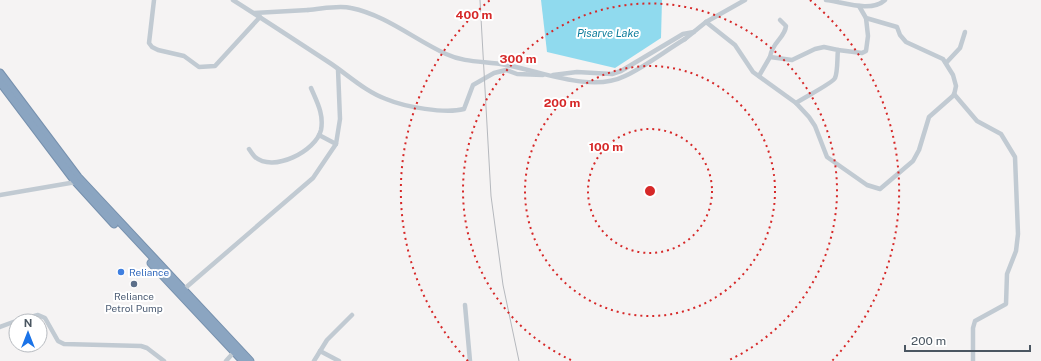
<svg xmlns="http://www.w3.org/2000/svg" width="1041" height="361" font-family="'Public Sans',sans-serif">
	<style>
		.water { fill: #90daee }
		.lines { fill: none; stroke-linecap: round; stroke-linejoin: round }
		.highway-casing { stroke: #7690ad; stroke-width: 9 }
		.minor { stroke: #c1cad2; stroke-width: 4.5 }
		.highway { stroke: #8ba5c1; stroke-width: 7 }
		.rail { stroke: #b5b8bd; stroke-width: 1 }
		.minor-bridge { stroke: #c1cad2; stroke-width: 4.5 }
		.ring { fill: none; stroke: #d62828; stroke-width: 2; stroke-dasharray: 2 4 }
		.shop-dot { fill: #3f7fe0; stroke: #fff; stroke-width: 1.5 }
		.service-dot { fill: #5c6f8a; stroke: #fff; stroke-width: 1.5 }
		.labels { text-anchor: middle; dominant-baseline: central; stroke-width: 4; stroke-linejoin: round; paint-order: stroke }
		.shop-label { font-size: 10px; fill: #366cbe; stroke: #fff; text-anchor: start }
		.service-label { font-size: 10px; fill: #4e5e75; stroke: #fff }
		.water-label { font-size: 11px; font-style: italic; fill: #0c7c9b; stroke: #fff }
		.centre { fill: #d62828; stroke: #fff; stroke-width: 2 }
		.ring-label { font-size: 12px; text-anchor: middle; font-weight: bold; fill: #d62828; stroke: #fff; stroke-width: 4; stroke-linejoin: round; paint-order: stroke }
	</style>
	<rect width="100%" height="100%" fill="#f5f3f3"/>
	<polygon class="water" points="541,0 662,0 661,38 615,68 547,52"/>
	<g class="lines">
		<defs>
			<g id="highway">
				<polyline points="0,73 78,177 250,361"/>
				<polyline points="0,82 74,180 114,224"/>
				<polyline points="151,263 243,361"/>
			</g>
		</defs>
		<use href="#highway" class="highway-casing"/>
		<g class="minor">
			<polyline points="154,0 149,43 152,47 158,50 184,56 199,67 215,66 260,17"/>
			<path d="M233 0C266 21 298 42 330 63 348 75 366 92 386 99 405 107 445 114 464 109L473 85 494 73 506 70 517 74 543 75"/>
			<path d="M826 0C843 2 871 13 885 0"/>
			<polyline points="254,13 308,10"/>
			<polyline points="706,22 735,45 753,72 796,103 809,117 815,126 827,157 867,185 880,189 913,161 919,150 929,117 954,95 956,86 953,75 943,59 906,42 900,35 897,27 866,18 859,6"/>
			<polyline points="685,39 706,22 745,0"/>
			<polyline points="838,50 862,53 866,51 868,36 866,18"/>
			<path d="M770 57C772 42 785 38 786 26L780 20"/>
			<polyline points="946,63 960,48 965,32"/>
			<polyline points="553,75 577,72 612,74 621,71 683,34 694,32"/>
			<path d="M759 76 770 57 792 60 815 49 824 47 838 50C837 58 838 71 835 78 833 83 803 98 796 103"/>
			<polyline points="954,94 977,121 1001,134 1015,157 1018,234 1016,251 1007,274 1006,304 975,321 973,328 973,361"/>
			<polyline points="319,135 336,144"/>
			<path d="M249 149C251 152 253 155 255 157 273 173 316 151 321 130 324 114 317 102 311 88"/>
			<polyline points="0,195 76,182"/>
			<polyline points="183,290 313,178 336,144 340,119 338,69"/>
			<polyline points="465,305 470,361"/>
			<polyline points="17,321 38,315 45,318 58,341 64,344 141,346 147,348 164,361"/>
			<polyline points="0,327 16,321"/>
			<polyline points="320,351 339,361"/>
			<polyline points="226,361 234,352"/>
			<polyline points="314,361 327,340 352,315"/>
		</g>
		<use href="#highway" class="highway"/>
		<polyline class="rail" points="480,0 491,196 503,285 519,361"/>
		<path class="minor-bridge" d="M308 10C322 9 338 5 351 8 386 15 415 40 446 54 465 63 486 61 506 65 541 71 591 93 625 76 646 66 665 51 685 39"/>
	</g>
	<g class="ring">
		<circle cx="650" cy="191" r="62"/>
		<circle cx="650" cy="191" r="125"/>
		<path d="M571 360A187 187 0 1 1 729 360"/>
		<path d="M468 361A249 249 0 0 1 490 0M810 0A249 249 0 0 1 832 361"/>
	</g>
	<circle class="shop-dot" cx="121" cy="272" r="4"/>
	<circle class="service-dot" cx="134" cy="284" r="4"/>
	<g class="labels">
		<g class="shop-label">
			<text x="129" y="272">Reliance</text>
		</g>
		<g class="service-label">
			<text x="134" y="296">Reliance<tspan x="134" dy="12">Petrol Pump</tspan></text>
		</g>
		<g class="water-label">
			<text x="608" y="33">Pisarve Lake</text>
		</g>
	</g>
	<circle cx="650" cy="191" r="6" class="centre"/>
	<g class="ring-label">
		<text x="474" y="19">400 m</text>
		<text x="518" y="63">300 m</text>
		<text x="562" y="107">200 m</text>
		<text x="606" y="151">100 m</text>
	</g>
	<g transform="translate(28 333)"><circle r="19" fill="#ffffff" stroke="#b7bbc0"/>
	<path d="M0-3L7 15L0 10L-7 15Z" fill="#1a73e8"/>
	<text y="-6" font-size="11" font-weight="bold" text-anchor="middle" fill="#4a5661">N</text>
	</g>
	<path d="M905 345v6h125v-6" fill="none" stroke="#4a5661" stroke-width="2"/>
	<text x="911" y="345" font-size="12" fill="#4a5661" stroke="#ffffff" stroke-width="3" paint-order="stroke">200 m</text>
</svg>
